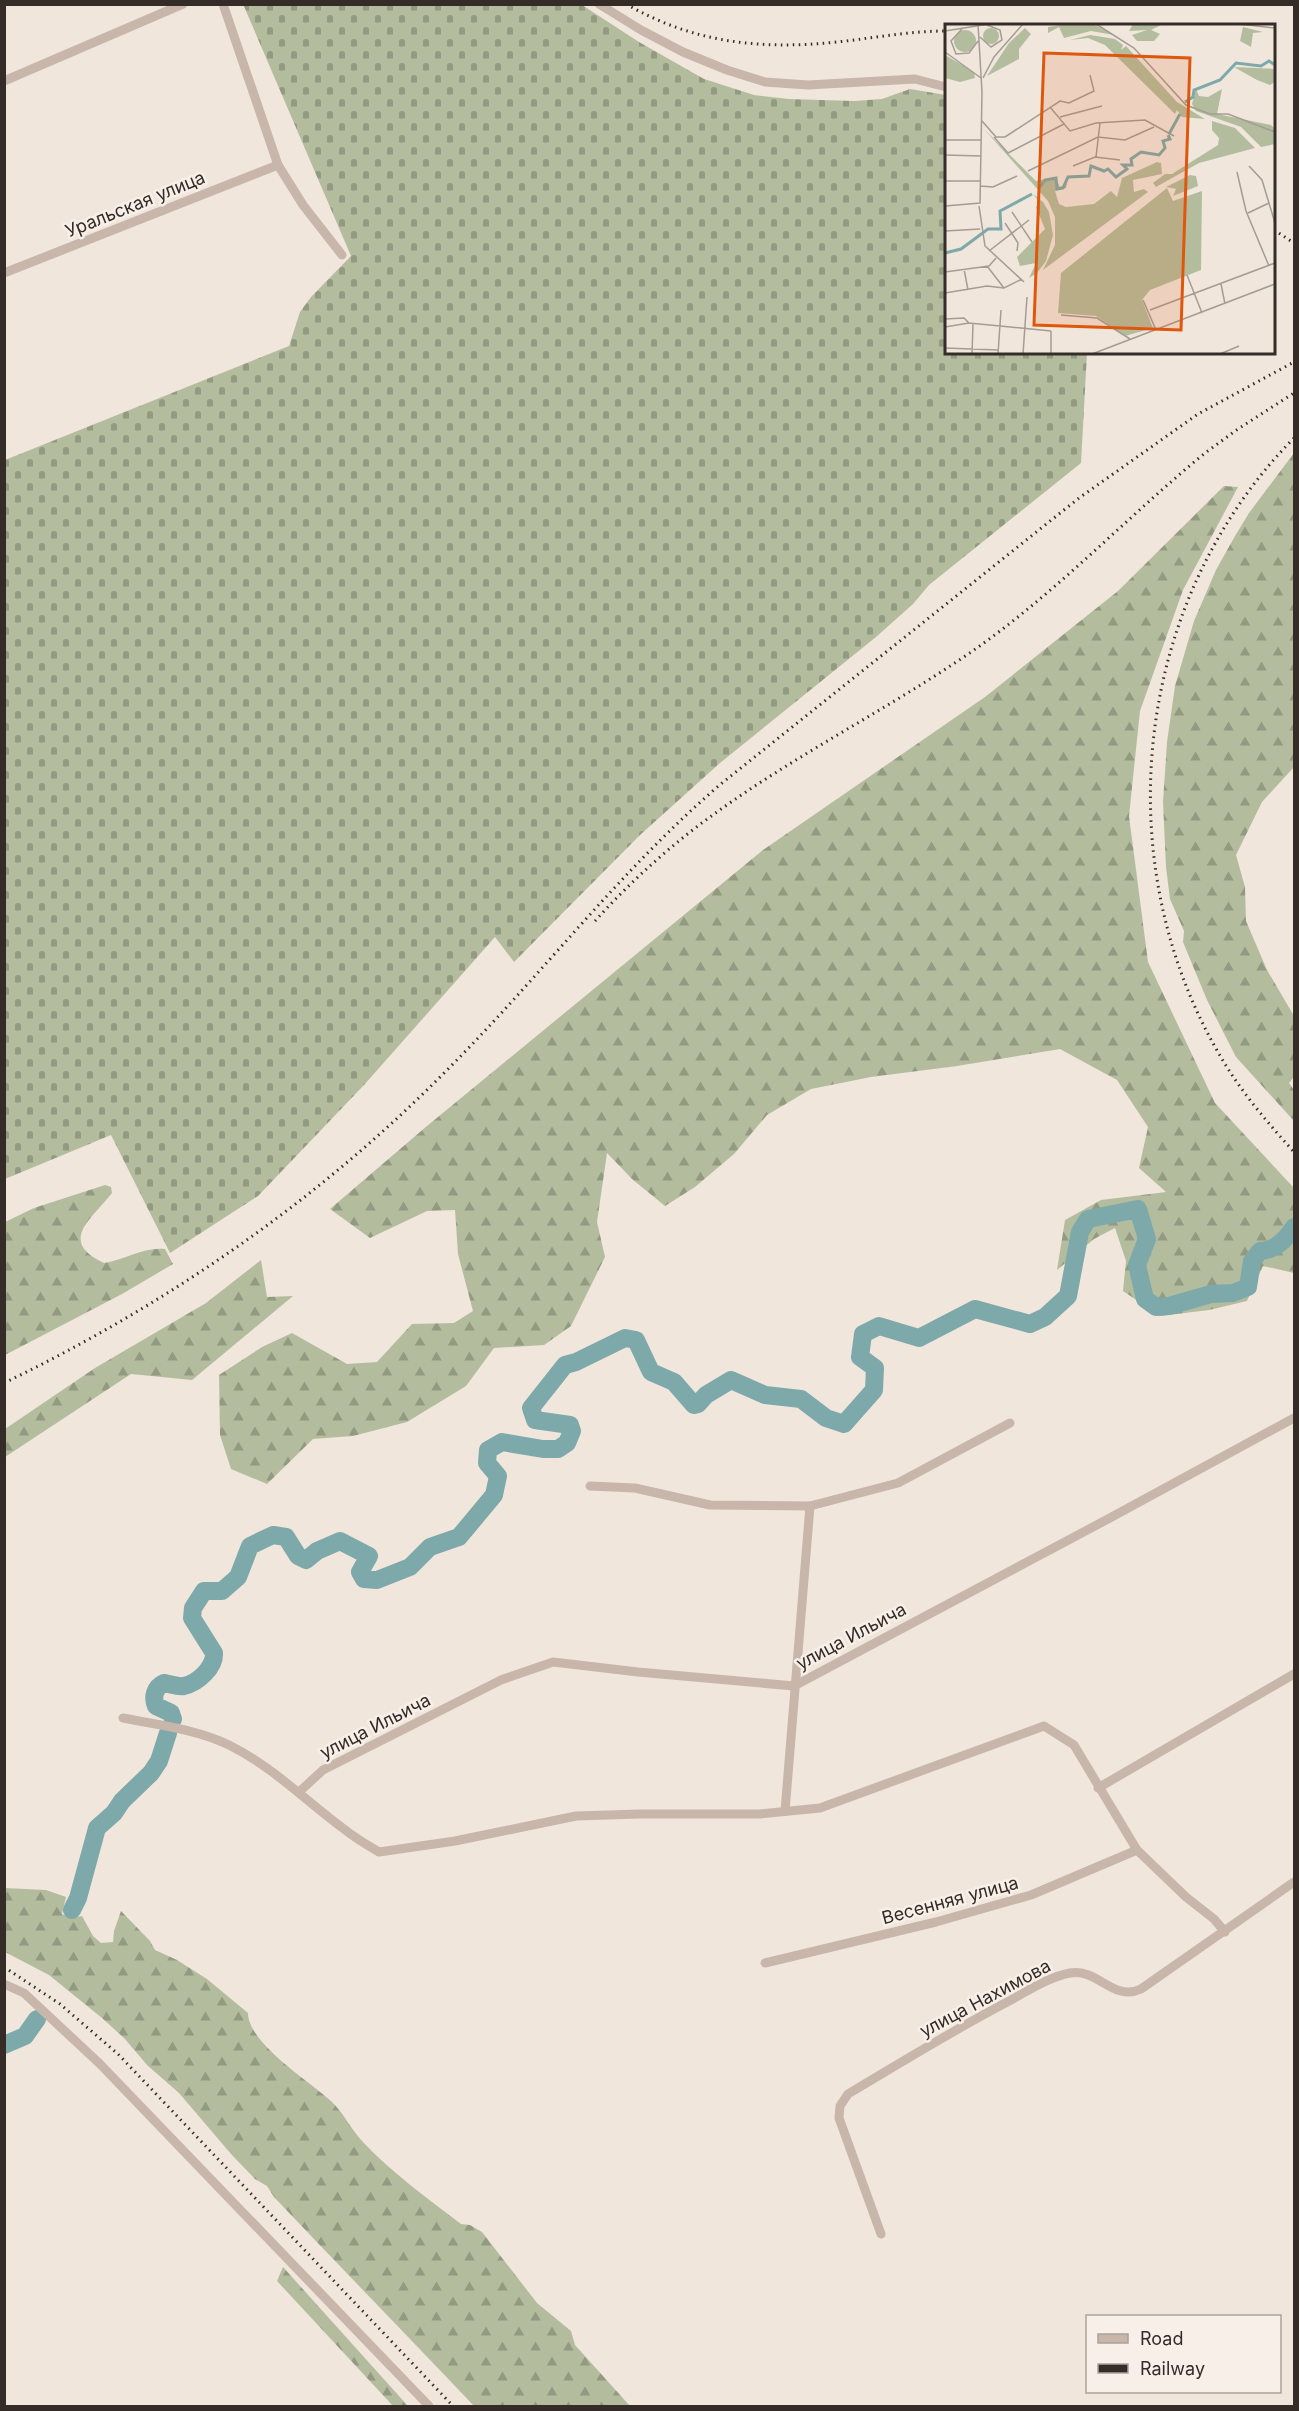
<svg xmlns="http://www.w3.org/2000/svg" width="1299" height="2411" font-family="Inter,sans-serif">
	<style>
		.forest { fill: url(#forest-firs) }
		.cemetery { fill: url(#cemetery-stones) }
		.lines { fill: none; stroke-linecap: round; stroke-linejoin: round }
		.river { stroke: #7ea9aa; stroke-width: 18 }
		.street { stroke: #c7b6a9; stroke-width: 9 }
		.rail { stroke: #352c28; stroke-width: 3; stroke-dasharray: 1.5 4.5; stroke-linecap: butt }
		.labels { text-anchor: middle; dominant-baseline: central; stroke-width: 5; stroke-linejoin: round; paint-order: stroke }
		.street-label { font-size: 18px; fill: #352c28; stroke: #f8f0e8 }
		.inset-river { fill: none; stroke: #7ea9aa; stroke-width: 3 }
		.inset-road { fill: none; stroke: #a59c94; stroke-width: 1.5 }
		.view { fill: #df570d; fill-opacity: 0.15; stroke: #df570d; stroke-width: 3 }
		.inset-edge { fill: none; stroke: #352c28; stroke-width: 3 }
	</style>
	<defs>
		<pattern id="forest-firs" width="22" height="20" patternUnits="userSpaceOnUse" patternTransform="scale(1.5)"><rect width="22" height="20" fill="#b3bd9e"/><path d="M5 1l3.5 6h-7zM16 11l3.5 6h-7z" fill="#929a81"/></pattern>
		<pattern id="cemetery-stones" width="16" height="16" patternUnits="userSpaceOnUse" patternTransform="scale(1.5)"><rect width="16" height="16" fill="#b3bd9e"/><path d="M2 7V4a2 2 0 0 1 4 0v3zM10 15v-3a2 2 0 0 1 4 0v3z" fill="#929a81"/></pattern>
	</defs>
	<rect width="100%" height="100%" fill="#f0e6dc"/>
	<g class="forest">
		<polygon points="1294,453 1294,767 1262,802 1236,855 1245,887 1246,921 1267,970 1294,1016 1294,1077 1289,1083 1294,1090 1294,1121 1236,1057 1207,1000 1183,942 1184,931 1170,899 1166,867 1163,802 1167,742 1175,686 1194,621 1216,570 1235,536 1249,513"/>
		<polygon points="1224,486 1238,487 1183,590 1140,711 1129,816 1148,962 1215,1103 1294,1188 1294,1273 1263,1266 1247,1301 1209,1310 1160,1316 1123,1291 1126,1261 1115,1228 1094,1239 1057,1270 1065,1220 1101,1200 1166,1192 1139,1168 1148,1127 1117,1080 1060,1049 957,1066 871,1077 811,1089 767,1115 734,1154 695,1187 665,1206 632,1179 607,1153 597,1222 605,1257 571,1326 544,1345 494,1348 466,1386 407,1422 353,1436 313,1439 267,1484 231,1469 220,1435 219,1375 262,1347 292,1333 347,1364 377,1362 412,1324 454,1323 473,1311 458,1254 455,1210 427,1211 370,1238 330,1209 427,1126 763,850 985,697 1118,591"/>
		<path d="M105 1185 111 1187 112 1193C92 1219 57 1241 104 1263 125 1260 143 1247 165 1249L173 1264 122 1294 5 1355V1222L34 1208Z"/>
		<polygon points="261,1260 267,1297 293,1296 192,1380 131,1374 5,1457 5,1429 95,1368 206,1303"/>
		<path d="M5 1888 46 1890 66 1897 62 1914 72 1918 82 1916 93 1936 101 1943 113 1942 114 1931 121 1911 150 1941 155 1950 177 1960 207 1979 248 2013C248 2043 309 2081 331 2101 343 2112 351 2129 362 2141 391 2172 427 2198 461 2224L470 2225 482 2232 537 2303 571 2331 575 2345 630 2406H474C408 2336 340 2267 274 2197L267 2186 255 2179 231 2154 179 2093 147 2065 125 2039 102 2018 49 1975 5 1952Z"/>
		<polygon points="283,2267 408,2406 393,2406 277,2281"/>
	</g>
	<polygon class="cemetery" points="243,4 582,5 639,42 704,79 754,95 789,99 854,101 882,99 910,89 946,95 946,352 1087,353 1081,463 929,585 913,604 876,637 720,763 640,835 514,962 495,937 364,1085 258,1196 170,1253 111,1135 5,1179 5,460 289,346 300,312 311,297 351,256"/>
	<g class="lines">
		<g class="river">
			<path d="M173 1719 171 1713 156 1706C152 1697 155 1687 164 1683 171 1684 177 1687 184 1686 198 1683 215 1667 214 1653L192 1618 193 1608 204 1591H222L238 1577 250 1546 273 1535 286 1537 298 1556 306 1560 317 1551 340 1541 369 1556 360 1572 364 1579 377 1580 410 1567 430 1547 459 1537 494 1495 498 1476 487 1463 488 1450 502 1442 543 1449H558L567 1443 572 1431 570 1425 535 1420 531 1408 565 1365 576 1362 625 1338 636 1340 651 1372 674 1382 694 1405 698 1404 706 1395 731 1380 765 1395 801 1399 826 1418 844 1424 874 1390 875 1368 860 1357 863 1334 879 1326 919 1338 975 1309 1030 1324 1045 1317 1068 1296 1080 1232 1088 1219 1138 1209 1147 1239 1137 1265 1145 1299 1156 1307 1169 1306 1211 1294 1233 1293 1248 1287 1252 1261 1260 1251C1276 1250 1285 1240 1294 1227"/>
			<polyline points="72,1910 78,1898 97,1828 114,1813 122,1801 151,1773 159,1761 168,1733"/>
			<polyline points="4,2045 25,2036 37,2019"/>
		</g>
		<g class="street">
			<polyline points="223,4 278,165 303,205 342,255"/>
			<polyline points="599,4 641,30 683,52 727,70 765,82 808,85 915,79 946,87"/>
			<polyline points="4,81 183,4"/>
			<polyline points="4,273 278,165"/>
			<polyline points="590,1486 635,1488 710,1505 810,1506 898,1483 1010,1423"/>
			<path d="M123 1718C158 1725 196 1729 229 1745 273 1767 306 1801 344 1829 355 1838 367 1845 379 1852L455 1841 576 1816 640 1814H760L820 1808 1044 1726 1074 1745 1137 1850 1186 1897 1214 1919 1225 1932"/>
			<polyline points="1098,1788 1294,1674"/>
			<polyline points="299,1792 323,1770 501,1680 553,1662 638,1672 794,1686 1108,1519 1294,1418"/>
			<polyline points="785,1811 810,1506"/>
			<polyline points="765,1963 936,1922 1031,1895 1137,1850"/>
			<polyline points="4,1984 24,1993 100,2064 429,2406"/>
			<path d="M881 2234 839 2118 840 2106 848 2094C902 2062 955 2029 1011 2000 1029 1990 1049 1977 1070 1973 1098 1968 1113 2002 1141 1989L1294 1882"/>
		</g>
		<g class="rail">
			<path d="M626 4C694 43 760 50 837 42 874 38 910 31 946 31"/>
			<polyline points="1274,230 1294,243"/>
			<path d="M1294 438C1133 601 1105 863 1222 1059 1242 1093 1268 1123 1294 1152"/>
			<path d="M595 921C631 881 673 843 717 812 799 753 890 708 974 650 1057 592 1127 517 1205 453L1238 429 1294 393"/>
			<path d="M4 1383C168 1304 320 1199 447 1070 541 976 621 869 722 783L1079 498 1198 414 1294 362"/>
			<polyline points="4,1967 60,2004 118,2054 453,2406"/>
		</g>
	</g>
	<g class="labels">
		<g class="street-label">
			<text transform="translate(135 204) rotate(-22)">Уральская улица</text>
			<text transform="translate(851 1636) rotate(-28)">улица Ильича</text>
			<text transform="translate(375 1726) rotate(-27)">улица Ильича</text>
			<text transform="translate(950 1900) rotate(-15)">Весенняя улица</text>
			<text transform="translate(985 1998) rotate(-28)">улица Нахимова</text>
		</g>
	</g>
	<g transform="translate(945 24)">
		<rect width="330" height="330" fill="#f0e6dc"/>
		<path d="M298 3 318 8 308 9 306 23 295 17Z" fill="#b3bd9e"/>
		<path d="M124 0H148L169 11 146 7 119 14 114 3 103 9V3ZM188 0 216 1 206 6 215 10 209 17H192L187 11 202 6 184 7ZM80 4 86 10 74 25V35L42 52 64 19ZM38 12a8 8 0 1 1 16 0a8 8 0 1 1-16 0ZM9 17a11 11 0 1 1 22 0a11 11 0 1 1-22 0ZM145 11 170 15 178 21 176 26 181 22 232 78 260 95 237 93 232 86 230 90 160 21 143 14 125 16ZM0 31 29 48 30 54 15 58 0 54ZM289 43 330 45V58L325 61 312 56ZM251 65 254 72 263 73 277 65 272 90 326 101 330 105V120L316 123 296 103 251 87 247 80ZM267 97 290 104 310 124 254 139 211 163 208 159 220 150H227L273 121 274 114 267 106ZM39 105 91 157 110 153 115 163 122 159 121 164 110 167 114 180 121 183 149 180 166 167 172 173 177 154 212 138 216 139 217 150 188 156 189 168 199 165 203 168 98 246 110 221V193L103 177ZM245 151 251 152 253 162 228 172 231 165 221 163ZM88 170 98 178 104 188 108 211 101 237 92 249 84 254 91 239 75 242 72 233 100 205 91 183 95 179Z" fill="#b3bd9e"/>
		<path d="M222 164 228 177 257 167 256 246 205 266 197 276 208 304 180 312 151 292 113 289 116 249Z" fill="#b3bd9e"/>
		<path class="inset-river" d="M240 78 248 73 249 66 275 56 291 39 316 42 324 37 330 41M224 110 235 90M95 163 100 156 111 154 112 165 118 164 123 153 144 152 146 142 159 147 163 145 171 153 182 145 178 141H187L186 135 196 128 214 131 220 124 218 117 225 115 223 111M0 229 16 225 43 205H56L55 187 87 170"/>
		<path class="inset-road" d="M151 0 189 24 241 81 265 90H283L330 108M294 0 330 4M17 5 6 17 11 30 24 29 33 17M0 7 44 0M35 13 46 23 57 16 55 6 42 1M0 28 36 54M38 54 49 33 78 0M105 83 125 107 151 99 200 96 229 112M115 93 157 82M37 97 51 113H60L115 77 124 79 149 67 145 51M49 113 63 129 119 100M0 116H36M0 131 36 132M151 133 155 99M128 142 150 133 175 136M304 142 317 156 330 199M83 147 153 113 180 116 209 103M292 148 301 187 324 242M0 157H35M35 162 48 163 72 152M0 182 35 179 37 68 33 0M34 182 40 222 79 258M67 188 87 218M303 189 324 179M60 199 73 219 72 227M0 207 35 205M44 227 84 196M42 242 59 264M19 245 23 266M0 248 44 242 51 234M242 251 257 289M276 260 280 280M0 269 42 262 59 264 77 255M198 276 211 306M205 286 330 239M116 291 152 294 185 315M0 295 19 294 24 299M0 303 24 299 106 307M106 307V330M0 324 53 326M27 330 28 300M53 330 56 286M78 330 82 273M147 330 330 260M275 330 294 322"/>
		<path class="view" d="M99 29 245 34 236 306 89 301Z"/>
		<rect width="330" height="330" class="inset-edge"/>
	</g>
	<rect width="1299" height="2411" fill="none" stroke="#352c28" stroke-width="12"/>
	<rect x="1086" y="2315" width="195" height="78" fill="#f8f0e8" stroke="#aaa29b" stroke-width="1.5"/>
	<rect x="1098" y="2334" width="30" height="9" fill="#c7b6a9" stroke="#aaa29b" stroke-width="1.5"/>
	<text x="1140" y="2345" font-size="18" fill="#352c28">Road</text>
	<rect x="1098" y="2364" width="30" height="9" fill="#352c28" stroke="#aaa29b" stroke-width="1.5"/>
	<text x="1140" y="2375" font-size="18" fill="#352c28">Railway</text>
</svg>
